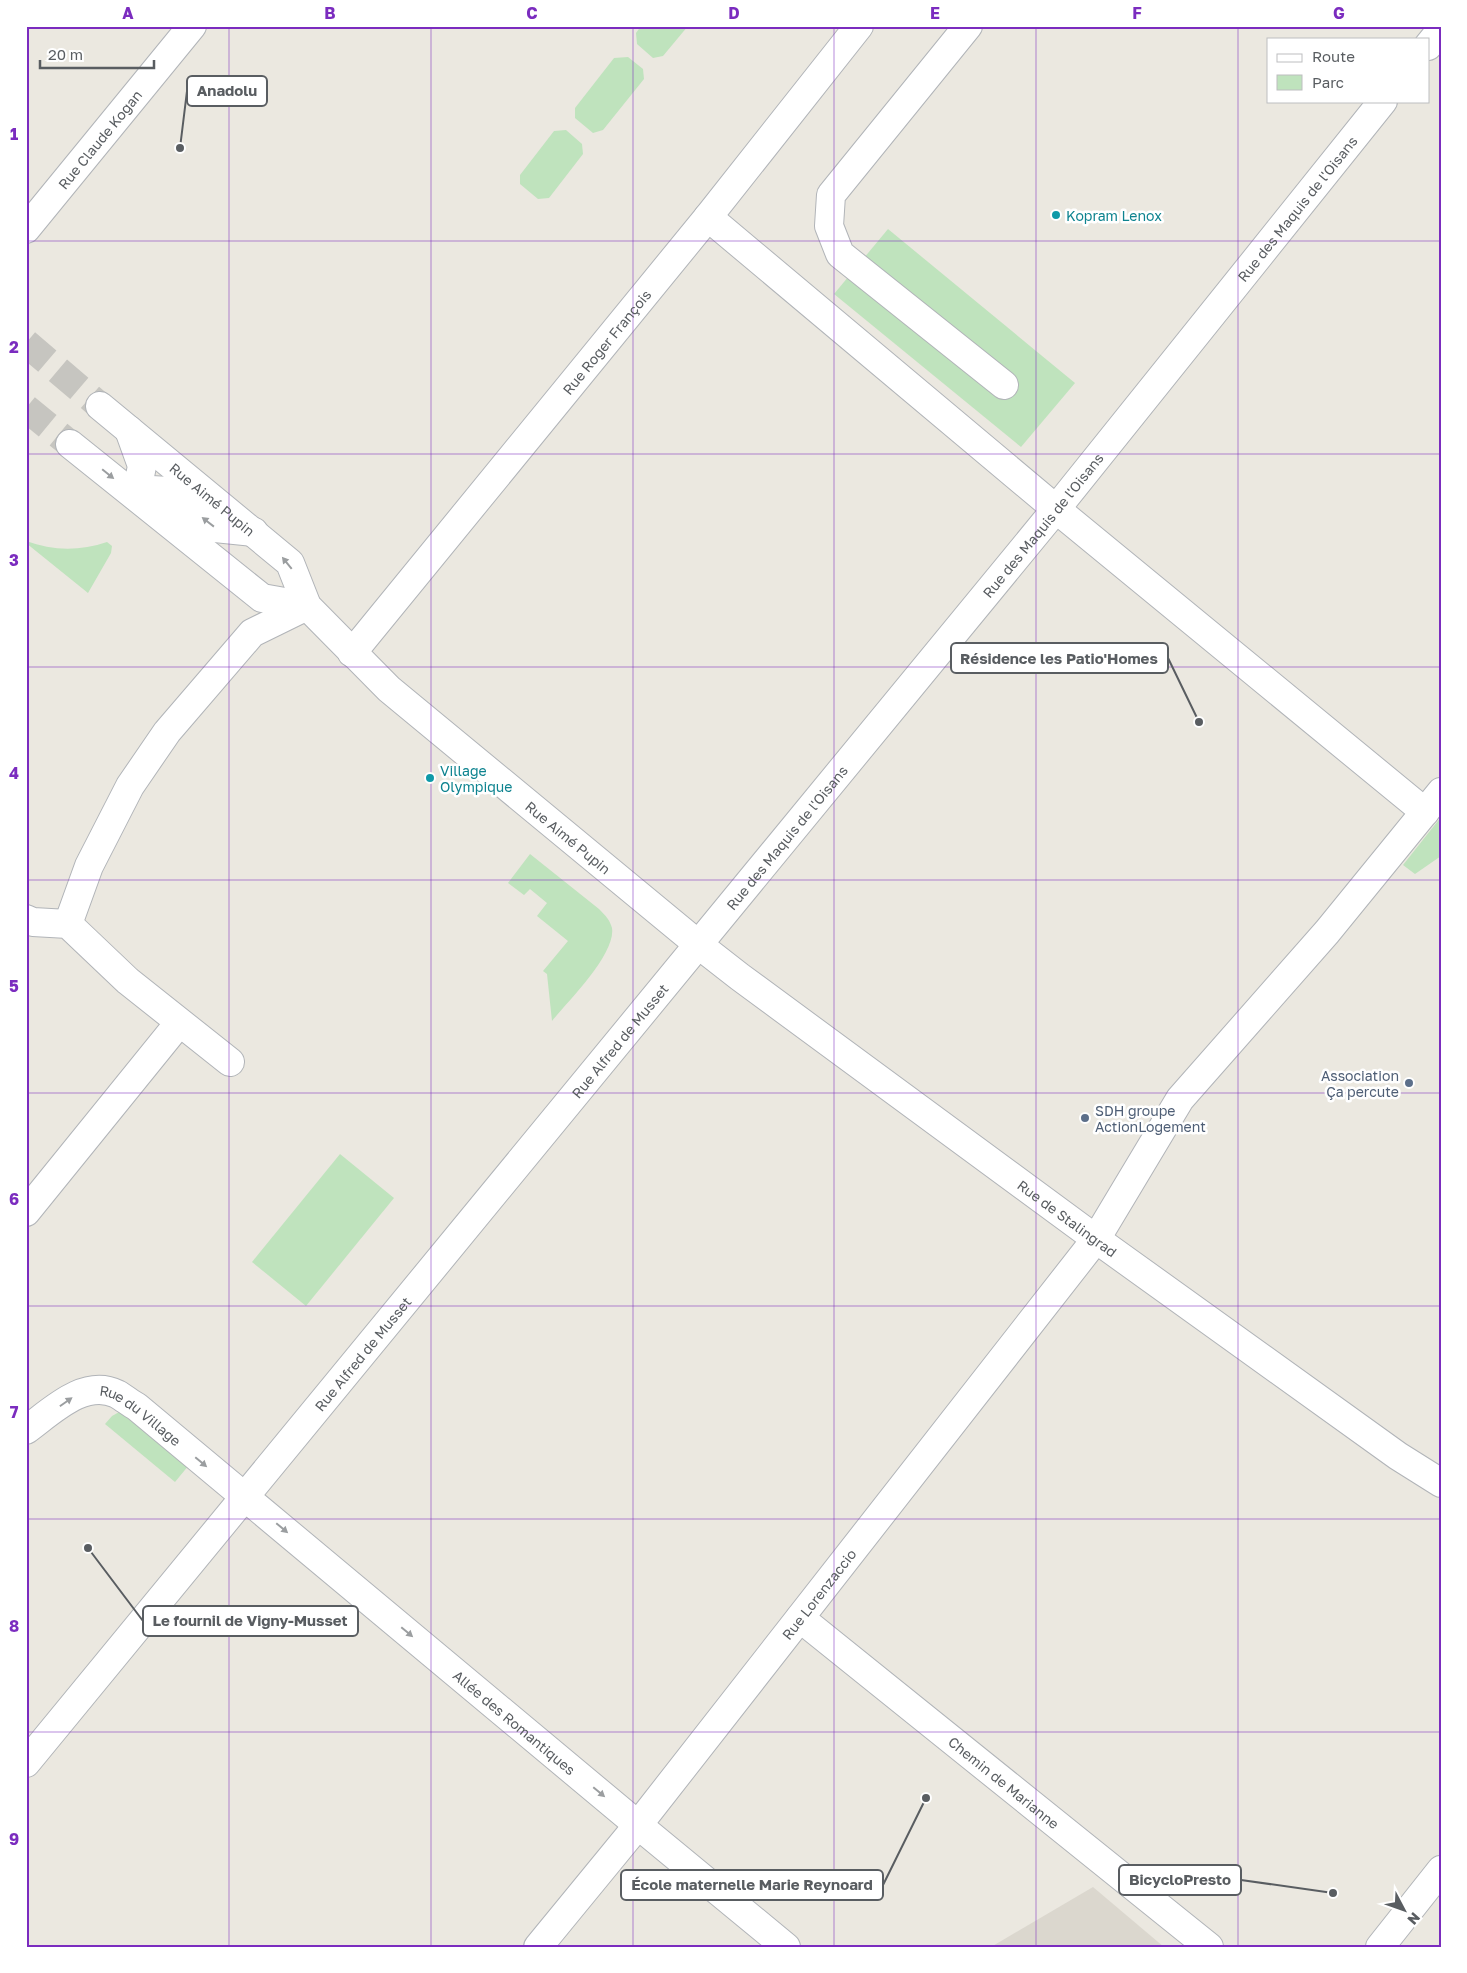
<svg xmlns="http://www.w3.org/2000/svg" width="1467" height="1973" font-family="'Golos Text',sans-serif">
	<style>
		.education { fill: #dbd7ce }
		.green { fill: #bfe3bd }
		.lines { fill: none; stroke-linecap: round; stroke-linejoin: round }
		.minor-tunnel { stroke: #c6c5c0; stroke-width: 28; stroke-dasharray: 28 14; stroke-linecap: butt }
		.minor-casing { stroke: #b1b4b8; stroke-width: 30 }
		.minor { stroke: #fff; stroke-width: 28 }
		.oneway { fill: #9b9ea0 }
		.grid { fill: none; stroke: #7b2cbf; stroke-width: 1; stroke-opacity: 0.55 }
		.culture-dot { fill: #0f9aa8; stroke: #fff; stroke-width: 2 }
		.service-dot { fill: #5c6f8a; stroke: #fff; stroke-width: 2 }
		.labels { text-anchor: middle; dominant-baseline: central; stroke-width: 5; stroke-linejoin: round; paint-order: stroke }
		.street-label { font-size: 14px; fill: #595d61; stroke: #fff }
		.culture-label { font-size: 14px; fill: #0d838f; stroke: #fff; text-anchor: start }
		.service-label { font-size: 14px; fill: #4e5e75; stroke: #fff; text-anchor: end }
		.leader { fill: none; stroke: #595d61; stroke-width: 2 }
		.callout-dot { fill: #595d61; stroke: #fff; stroke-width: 2 }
		.callout { fill: #fff; stroke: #595d61; stroke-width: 2 }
		.callout-label { font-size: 15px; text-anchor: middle; font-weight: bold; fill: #595d61 }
		.neatline { fill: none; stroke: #7b2cbf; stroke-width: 2 }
		.grid-label { font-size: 16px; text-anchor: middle; font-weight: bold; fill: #7b2cbf }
	</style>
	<rect width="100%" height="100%" fill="#ebe8e0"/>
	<polygon class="education" points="1093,1887 1164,1947 991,1947"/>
	<g class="green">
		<polygon points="641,26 688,26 663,56 653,58 637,44 636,33"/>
		<polygon points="628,57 643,69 644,79 603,130 593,133 575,118 575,108 614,58"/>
		<polygon points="566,130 582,144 583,154 549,198 538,199 520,184 520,175 554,131"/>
		<polygon points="888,229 1075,383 1021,447 834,294"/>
		<path d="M26 541C53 551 80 551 107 542L112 546 111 553 88 593 26 543Z"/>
		<polygon points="1441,817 1441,856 1415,874 1403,865"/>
		<path d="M530 854 599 909C605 915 610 920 612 928 616 954 568 1001 552 1021L547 974 543 971 568 941 537 916 547 903 530 889 524 895 508 883Z"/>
		<polygon points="340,1154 394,1198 306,1306 252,1262"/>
		<polygon points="121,1411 189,1465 175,1482 105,1424 112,1416"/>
	</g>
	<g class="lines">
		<g class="minor-tunnel">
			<polyline points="26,343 100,406"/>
			<polyline points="26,408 70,444"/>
		</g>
		<defs>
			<g id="minor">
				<polyline points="968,26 831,195 829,226 840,254 1004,385"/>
				<polyline points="1428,46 1441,30"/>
				<polyline points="708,217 1056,509 1425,812"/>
				<path id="s1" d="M26 229 192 26"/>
				<path id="s2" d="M100 406 290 563 307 606 389 689 699 945 740 977 1096 1239 1398 1456 1441 1483"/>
				<polyline points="129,430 142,466 136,496"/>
				<polyline points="70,444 262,598 307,606"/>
				<polyline points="136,496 151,490 169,491 215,528 254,532"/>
				<path id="s3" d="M352 653 708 217 859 26"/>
				<polyline points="26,919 33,922 68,924 128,981 230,1062"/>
				<polyline points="68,924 89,866 130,786 167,732 252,633 307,606"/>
				<polyline points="26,1212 179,1023"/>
				<path id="s4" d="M26 1430C51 1412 84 1378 117 1394 124 1398 130 1403 137 1407L638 1825 786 1947"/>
				<path id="s5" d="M800 1618 1209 1947"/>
				<path id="s6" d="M26 1763 1056 509 1383 101"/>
				<path id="s7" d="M538 1947 638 1825 1096 1239 1180 1099 1327 932 1441 792"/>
				<polyline points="1380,1947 1441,1870"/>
			</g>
		</defs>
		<use href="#minor" class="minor-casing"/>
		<use href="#minor" class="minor"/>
	</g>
	<defs><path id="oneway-solid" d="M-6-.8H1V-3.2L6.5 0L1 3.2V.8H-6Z" transform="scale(1.25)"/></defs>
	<g class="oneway">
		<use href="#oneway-solid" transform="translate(108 474) rotate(39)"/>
		<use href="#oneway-solid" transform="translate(208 522) rotate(-142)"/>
		<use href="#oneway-solid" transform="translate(287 563) rotate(-129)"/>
		<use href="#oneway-solid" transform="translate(66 1402) rotate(-35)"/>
		<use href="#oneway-solid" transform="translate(201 1462) rotate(40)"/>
		<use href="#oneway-solid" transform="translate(282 1528) rotate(40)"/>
		<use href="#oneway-solid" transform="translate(407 1632) rotate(40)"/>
		<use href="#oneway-solid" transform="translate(599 1792) rotate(40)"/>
	</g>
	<path class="grid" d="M229 26V1947M431 26V1947M633 26V1947M834 26V1947M1036 26V1947M1238 26V1947M26 241H1441M26 454H1441M26 667H1441M26 880H1441M26 1093H1441M26 1306H1441M26 1519H1441M26 1732H1441"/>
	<g class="culture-dot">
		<circle cx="1056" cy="215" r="5"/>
		<circle cx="430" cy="778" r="5"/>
	</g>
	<g class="service-dot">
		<circle cx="1409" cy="1083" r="5"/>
		<circle cx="1085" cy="1118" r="5"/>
	</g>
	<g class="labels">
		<g class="street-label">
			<text stroke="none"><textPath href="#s1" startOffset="116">Rue Claude Kogan</textPath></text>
			<text stroke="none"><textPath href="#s6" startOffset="2008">Rue des Maquis de l'Oisans</textPath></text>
			<text stroke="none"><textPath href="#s3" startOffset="402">Rue Roger François</textPath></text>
			<text stroke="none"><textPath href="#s2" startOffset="146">Rue Aimé Pupin</textPath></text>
			<text stroke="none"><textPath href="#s6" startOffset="1602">Rue des Maquis de l'Oisans</textPath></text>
			<text stroke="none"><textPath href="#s2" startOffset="642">Rue Aimé Pupin</textPath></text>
			<text stroke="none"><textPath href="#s6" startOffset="1198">Rue des Maquis de l'Oisans</textPath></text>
			<text stroke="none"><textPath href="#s6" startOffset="935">Rue Alfred de Musset</textPath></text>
			<text stroke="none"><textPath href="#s2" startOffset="1270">Rue de Stalingrad</textPath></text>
			<text stroke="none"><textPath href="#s6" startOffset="530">Rue Alfred de Musset</textPath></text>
			<text stroke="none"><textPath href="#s4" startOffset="134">Rue du Village</textPath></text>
			<text stroke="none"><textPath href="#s7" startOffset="451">Rue Lorenzaccio</textPath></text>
			<text stroke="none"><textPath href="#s4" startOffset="619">Allée des Romantiques</textPath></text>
			<text stroke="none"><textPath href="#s5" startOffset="262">Chemin de Marianne</textPath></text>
		</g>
		<g class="culture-label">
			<text x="1066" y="215">Kopram Lenox</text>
			<text x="440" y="770">Village<tspan x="440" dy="16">Olympique</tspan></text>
		</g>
		<g class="service-label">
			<text x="1399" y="1075">Association<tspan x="1399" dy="16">Ça percute</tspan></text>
			<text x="1095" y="1110" text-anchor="start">SDH groupe<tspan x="1095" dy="16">ActionLogement</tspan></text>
		</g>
	</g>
	<path class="leader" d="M180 148L187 91M1199 722L1168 658M88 1548L143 1621M1333 1893L1241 1880M926 1798L883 1885"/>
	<g class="callout-dot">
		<circle cx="180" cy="148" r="5"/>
		<circle cx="1199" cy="722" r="5"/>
		<circle cx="88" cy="1548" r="5"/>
		<circle cx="1333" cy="1893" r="5"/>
		<circle cx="926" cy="1798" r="5"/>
	</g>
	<g class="callout">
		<rect x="187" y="76" width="80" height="30" rx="5"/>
		<rect x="951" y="643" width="217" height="30" rx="5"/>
		<rect x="143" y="1606" width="215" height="30" rx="5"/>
		<rect x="1119" y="1865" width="122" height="30" rx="5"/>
		<rect x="621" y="1870" width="262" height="30" rx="5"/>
	</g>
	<g class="callout-label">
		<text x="227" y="96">Anadolu</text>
		<text x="1059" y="664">Résidence les Patio'Homes</text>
		<text x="250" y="1626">Le fournil de Vigny-Musset</text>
		<text x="1180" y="1885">BicycloPresto</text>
		<text x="752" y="1890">École maternelle Marie Reynoard</text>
	</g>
	<rect width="1467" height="1973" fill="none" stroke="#ffffff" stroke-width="55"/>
	<rect x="1267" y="38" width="162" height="65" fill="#ffffff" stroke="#bdbec0"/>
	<rect x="1277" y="54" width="25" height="8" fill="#ffffff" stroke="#bdbec0"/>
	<text x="1312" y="62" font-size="15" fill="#595d61">Route</text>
	<rect x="1277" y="75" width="25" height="15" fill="#bfe3bd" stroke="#bdbec0"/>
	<text x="1312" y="88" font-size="15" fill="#595d61">Parc</text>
	<g transform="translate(1404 1910) rotate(131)" stroke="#ffffff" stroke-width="4" paint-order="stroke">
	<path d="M0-4L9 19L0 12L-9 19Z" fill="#595d61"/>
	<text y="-8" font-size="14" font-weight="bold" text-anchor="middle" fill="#595d61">N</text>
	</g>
	<path d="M40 60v8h114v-8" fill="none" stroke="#595d61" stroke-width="2.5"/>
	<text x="48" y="60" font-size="15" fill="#595d61" stroke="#ffffff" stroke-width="4" paint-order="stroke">20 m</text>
	<rect x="28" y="28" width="1412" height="1918" class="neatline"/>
	<g class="grid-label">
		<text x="128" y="19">A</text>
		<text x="330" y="19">B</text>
		<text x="532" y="19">C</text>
		<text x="734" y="19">D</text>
		<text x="935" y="19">E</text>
		<text x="1137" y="19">F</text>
		<text x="1339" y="19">G</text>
		<text x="14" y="140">1</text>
		<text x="14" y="353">2</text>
		<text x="14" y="566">3</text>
		<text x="14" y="779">4</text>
		<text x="14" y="992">5</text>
		<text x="14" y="1205">6</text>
		<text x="14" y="1418">7</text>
		<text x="14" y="1632">8</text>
		<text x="14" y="1845">9</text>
	</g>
</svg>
